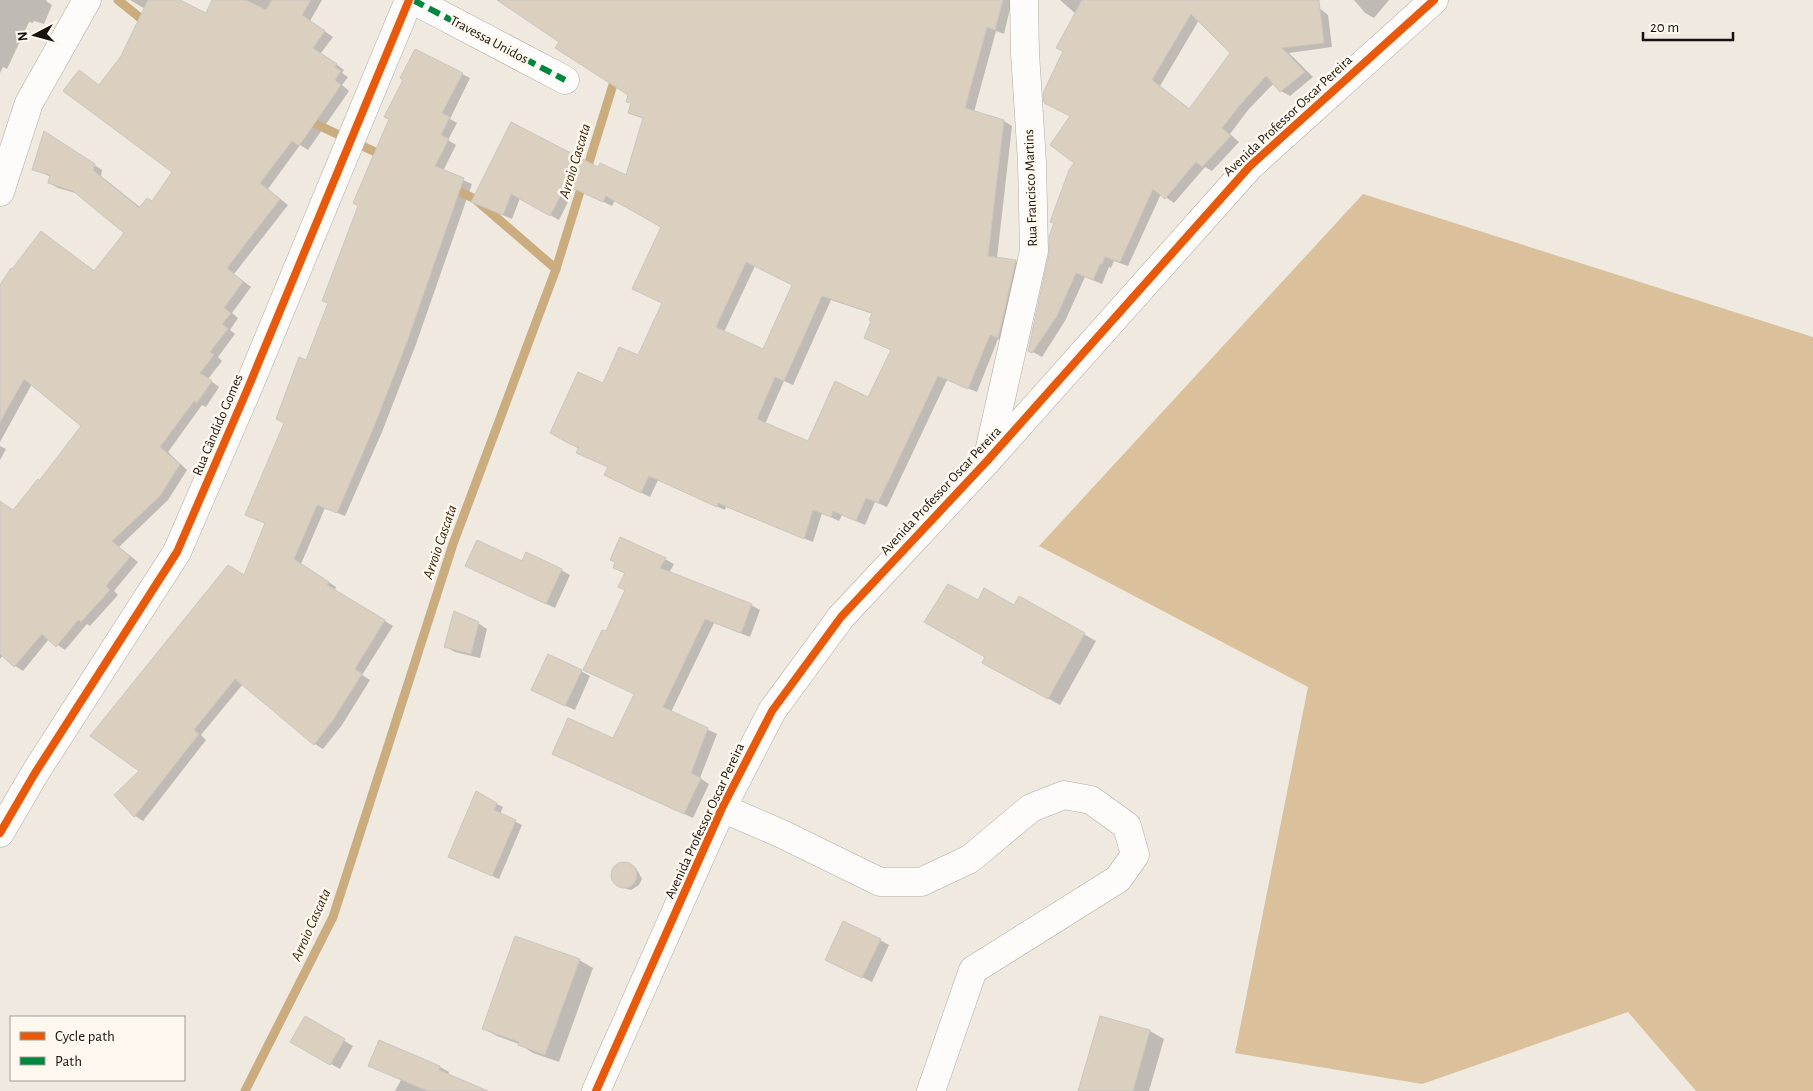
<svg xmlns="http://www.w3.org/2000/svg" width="1813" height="1091" font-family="'Alegreya Sans',sans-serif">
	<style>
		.forest { fill: #dac09b }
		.shadow { fill: #0003; fill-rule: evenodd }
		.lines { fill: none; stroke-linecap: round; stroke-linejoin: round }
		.stream { stroke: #caac7e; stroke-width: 9 }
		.building { fill: #dbd0c0; stroke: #cbc6bf; fill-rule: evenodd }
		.minor-casing { stroke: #b0aca5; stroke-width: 29 }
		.secondary-casing { stroke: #b0aca5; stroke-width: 29 }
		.minor { stroke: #fdfcfa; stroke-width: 28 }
		.secondary { stroke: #fdfcfa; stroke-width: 28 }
		.quiet { stroke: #00873e; stroke-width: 6; stroke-dasharray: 12 6; stroke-linecap: butt }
		.cycleway-casing { stroke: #fef8ee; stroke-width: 11 }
		.cycleway { stroke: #e8590c; stroke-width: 8 }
		.labels { text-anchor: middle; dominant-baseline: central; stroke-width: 5; stroke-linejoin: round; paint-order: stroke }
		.street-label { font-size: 14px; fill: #16120d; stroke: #fef8ee }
		.water-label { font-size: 15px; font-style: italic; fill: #3a280c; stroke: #fef8ee }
	</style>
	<rect width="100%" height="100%" fill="#efe9e0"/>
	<polygon class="forest" points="1363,194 1813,337 1813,1091 1696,1091 1628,1012 1422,1084 1235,1053 1308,687 1039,546"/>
	<g class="shadow">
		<polygon points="0,0 47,0 46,1 52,5 44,24 34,21 33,23 29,22 7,69 3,67 0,73"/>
		<polygon points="130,0 177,0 206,15 214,0 322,0 310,21 333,37 321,53 344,70 342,73 348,77 342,85 349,91 308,150 300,145 268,189 288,205 234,274 251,287 232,313 238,318 230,330 235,334 218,357 222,361 208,379 219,387 206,407 202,405 168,452 187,470 168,500 119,547 138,562 114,591 118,595 90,626 87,624 65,650 49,639 23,671 15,666 3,655 0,659 0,502 14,511 40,482 83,426 32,384 0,442 0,287 42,233 95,271 125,233 79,194 58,188 49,183 51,177 34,169 53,137 102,170 101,176 141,208 153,202 174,172 79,71 100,86 122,56 145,9"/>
		<path d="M678 0H1012L1004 34 996 31 974 112 1004 121 1012 126 997 258 1016 261 1024 266 1007 342 998 339 977 392 947 380 887 507 875 502 865 525 842 515 839 521 822 513 813 542 726 507 725 510 658 480 650 497 614 479 609 467 551 432 603 385 639 357 663 303V227L615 200 612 206 575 188 559 220 520 198 512 219 473 202 599 169 626 176 644 119 630 113ZM755 266 793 285 764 351 724 332ZM831 300 873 314V321L892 350 868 398 809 443 765 424 784 381 793 385Z"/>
		<path d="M1060 0H1309L1328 15 1332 47 1289 53 1313 77 1290 96 1281 91 1274 83 1248 110 1230 134 1239 142 1212 171 1205 167 1174 203 1161 194 1128 266 1114 261 1111 268 1109 267 1102 284 1085 277 1065 321 1042 357 1029 350 1076 162 1064 51 1076 14ZM1199 20 1232 53 1190 109 1160 86Z"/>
		<polygon points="1354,0 1389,0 1374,18 1365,13"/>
		<polygon points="462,74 470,78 450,119 457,123 448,140 456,145 443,171 472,184 415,347 382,432 345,516 325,508 301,564 336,587 335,590 393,626 362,675 370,680 342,725 323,749 315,744 243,684 201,735 206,740 143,821 135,816 141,771 244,576 266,524 255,519 306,361"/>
		<polygon points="0,446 6,449 0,460"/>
		<polygon points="665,559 674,564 669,573 751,605 760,610 750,637 714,623 671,712 717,734 700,778 709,784 693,818 562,758 613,740 635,694 606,633 626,590 626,574 614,567"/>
		<polygon points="522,563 561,570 570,575 555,608 476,571"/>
		<polygon points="1019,598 1096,641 1060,705 996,670 987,657 978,602 1014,606"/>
		<polygon points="478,623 487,629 480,658 455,652 446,647"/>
		<polygon points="581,671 590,676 575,710 542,695"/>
		<polygon points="497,804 503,807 500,814 522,825 499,879 456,860"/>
		<polygon points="622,864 636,868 642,879 639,885 631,890 617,886 612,877 614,868"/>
		<polygon points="880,940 889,945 872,982 836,964"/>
		<polygon points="579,960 593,968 559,1062 533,1053 519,1044 497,1036 483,1028"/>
		<polygon points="1100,1017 1150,1031 1164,1039 1149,1091 1079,1091"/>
		<polygon points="305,1018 353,1046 340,1069 292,1042"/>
		<polygon points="370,1066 440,1067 449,1072 448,1075 458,1091 395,1091 401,1080"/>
	</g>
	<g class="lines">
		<g class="stream">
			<polyline points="118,0 149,25"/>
			<polyline points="305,119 386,157"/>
			<polyline points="450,187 475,199 556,269"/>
			<polyline points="245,1091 333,917 453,544 556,269 616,75"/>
		</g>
	</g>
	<g class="building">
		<polygon points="148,0 180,0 206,13 212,0 246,0 266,10 272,0 311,0 302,15 325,31 313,48 337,64 335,67 341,71 335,80 341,85 299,146 292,141 260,183 280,199 227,268 243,282 224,308 231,313 222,324 228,329 210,352 214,355 200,373 212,381 197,403 194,401 160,447 180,464 160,496 112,541 130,557 106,586 110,590 81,622 78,620 56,647 42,634 14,667 0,654 0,501 13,510 38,479 39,481 81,426 24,379 0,422 0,285 11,268 12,269 41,231 94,271 124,233 73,191 48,183 50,175 32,170 44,131 95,164 93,170 139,208 147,198 152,201 172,172 63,91 79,70 99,85 121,56"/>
		<path d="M497 0H1003L995 30 987 27 965 108 1004 120 988 256 1016 260 998 338 990 335 968 389 938 376 878 503 866 498 856 521 833 511 831 517 813 510 804 539 718 503 717 507 649 476 641 493 604 475 608 467 576 453 579 447 572 445 550 433 578 372 603 383 619 347 638 355 662 303 632 289 661 227 606 196 603 202 566 185 550 216 511 194 503 215 471 202 511 122 598 167 600 163 626 175 643 118 628 113 631 103 626 102 628 95 555 48 559 42ZM746 262 792 285 763 349 716 327ZM822 296 872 313 869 320 871 321 864 338 891 350 868 397 835 381 808 441 757 419 775 377 784 381Z"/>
		<path d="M1082 0H1319L1324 43 1282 48 1305 72 1280 92 1266 76 1240 105 1222 128 1231 136 1202 167 1196 162 1165 199 1153 189 1120 262 1105 257 1102 264H1100L1093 280 1076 273 1057 316 1032 353 1028 351 1049 254V237L1054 223 1050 222 1069 170 1074 163 1050 145 1070 116 1044 103 1043 93 1063 51 1056 48ZM1191 14 1230 53 1189 109 1152 80Z"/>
		<polygon points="415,49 463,73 442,113 450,117 441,135 449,139 435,166 464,178 407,342 374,427 337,513 317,505 294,559 329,582 327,585 385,620 355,669 362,674 333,720 314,745 235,679 194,730 199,734 134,817 114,795 139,771 90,736 228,565 244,575 265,523 245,515 284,423 276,419 299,357 306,360 328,303 322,301 358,206 353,203 389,119 384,117 403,80 400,78"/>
		<polygon points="620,537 666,558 660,568 752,604 741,633 705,619 663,707 708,728 691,773 701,778 684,814 552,754 568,718 613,738 634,694 583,670 602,630 606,631 625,590 618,587 625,573 613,568 615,562 610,560"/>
		<polygon points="477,540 522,561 526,552 562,569 546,604 465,566"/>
		<polygon points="948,584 978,600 984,588 1014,605 1019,596 1085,633 1048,699 982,663 985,657 924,622"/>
		<polygon points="454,611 479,622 471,654 444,647"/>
		<polygon points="548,654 582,670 565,706 531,690"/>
		<polygon points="476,791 497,803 494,810 516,820 492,876 448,857"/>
		<circle cx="624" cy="875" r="13"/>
		<polygon points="843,921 881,939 862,978 825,960"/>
		<polygon points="515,936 580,959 545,1055 518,1045 519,1042 482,1029"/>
		<polygon points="305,1016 345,1039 330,1065 290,1042"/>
		<polygon points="1100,1016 1150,1030 1133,1091 1078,1091"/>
		<polygon points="379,1040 440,1066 439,1070 488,1091 428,1091 368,1066"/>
	</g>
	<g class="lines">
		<defs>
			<g id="minor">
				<polyline points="413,0 565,80"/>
				<polyline points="0,192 29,103 87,0"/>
				<polyline points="987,461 1034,251 1032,162 1025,53 1024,0"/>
				<polyline points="722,808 782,834 880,882 921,882 970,859 1031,808 1064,795 1091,800 1127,826 1135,855 1118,879 973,970 931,1091"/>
				<polyline points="0,833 35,773 177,552 248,388 409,0"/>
			</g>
			<polyline id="secondary" points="596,1091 722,808 772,711 841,617 987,461 1250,166 1434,0"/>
		</defs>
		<use href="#minor" class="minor-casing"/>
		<use href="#secondary" class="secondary-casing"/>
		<use href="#minor" class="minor"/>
		<use href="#secondary" class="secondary"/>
		<polyline class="quiet" points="413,0 565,80"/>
		<defs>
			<g id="cycleway">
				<polyline points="0,833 35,773 177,552 248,388 409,0"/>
				<polyline points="596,1091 722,808 772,711 841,617 987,461 1250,166 1434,0"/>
			</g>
		</defs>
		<use href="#cycleway" class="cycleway-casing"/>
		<use href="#cycleway" class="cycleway"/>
	</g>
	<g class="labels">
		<g class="street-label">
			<text transform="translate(489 40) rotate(28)">Travessa Unidos</text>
			<text transform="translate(1288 116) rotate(-43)">Avenida Professor Oscar Pereira</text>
			<text transform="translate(1031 188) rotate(-92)">Rua Francisco Martins</text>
			<text transform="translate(218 425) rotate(-67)">Rua Cândido Gomes</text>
			<text transform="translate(941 491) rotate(-47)">Avenida Professor Oscar Pereira</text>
			<text transform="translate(705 821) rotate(-65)">Avenida Professor Oscar Pereira</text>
		</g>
		<g class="water-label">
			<text transform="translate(575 161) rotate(-73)">Arroio Cascata</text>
			<text transform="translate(440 542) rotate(-71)">Arroio Cascata</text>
			<text transform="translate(311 925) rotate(-66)">Arroio Cascata</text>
		</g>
	</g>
	<rect x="10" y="1016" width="175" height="65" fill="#fef8ee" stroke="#a19c94"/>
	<rect x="20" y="1032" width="25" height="8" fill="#e8590c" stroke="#a19c94"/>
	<text x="55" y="1041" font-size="15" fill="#16120d">Cycle path</text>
	<rect x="20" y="1057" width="25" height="8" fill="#00873e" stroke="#a19c94"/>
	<text x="55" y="1066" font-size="15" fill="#16120d">Path</text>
	<g transform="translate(35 35) rotate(264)" stroke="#fef8ee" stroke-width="4" paint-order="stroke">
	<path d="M0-4L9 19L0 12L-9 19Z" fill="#16120d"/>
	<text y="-8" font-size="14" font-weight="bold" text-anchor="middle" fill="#16120d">N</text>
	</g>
	<path d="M1643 32v8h90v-8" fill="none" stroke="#16120d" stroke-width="2.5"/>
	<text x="1650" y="32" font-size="15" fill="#16120d" stroke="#fef8ee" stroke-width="4" paint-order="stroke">20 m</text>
</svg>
